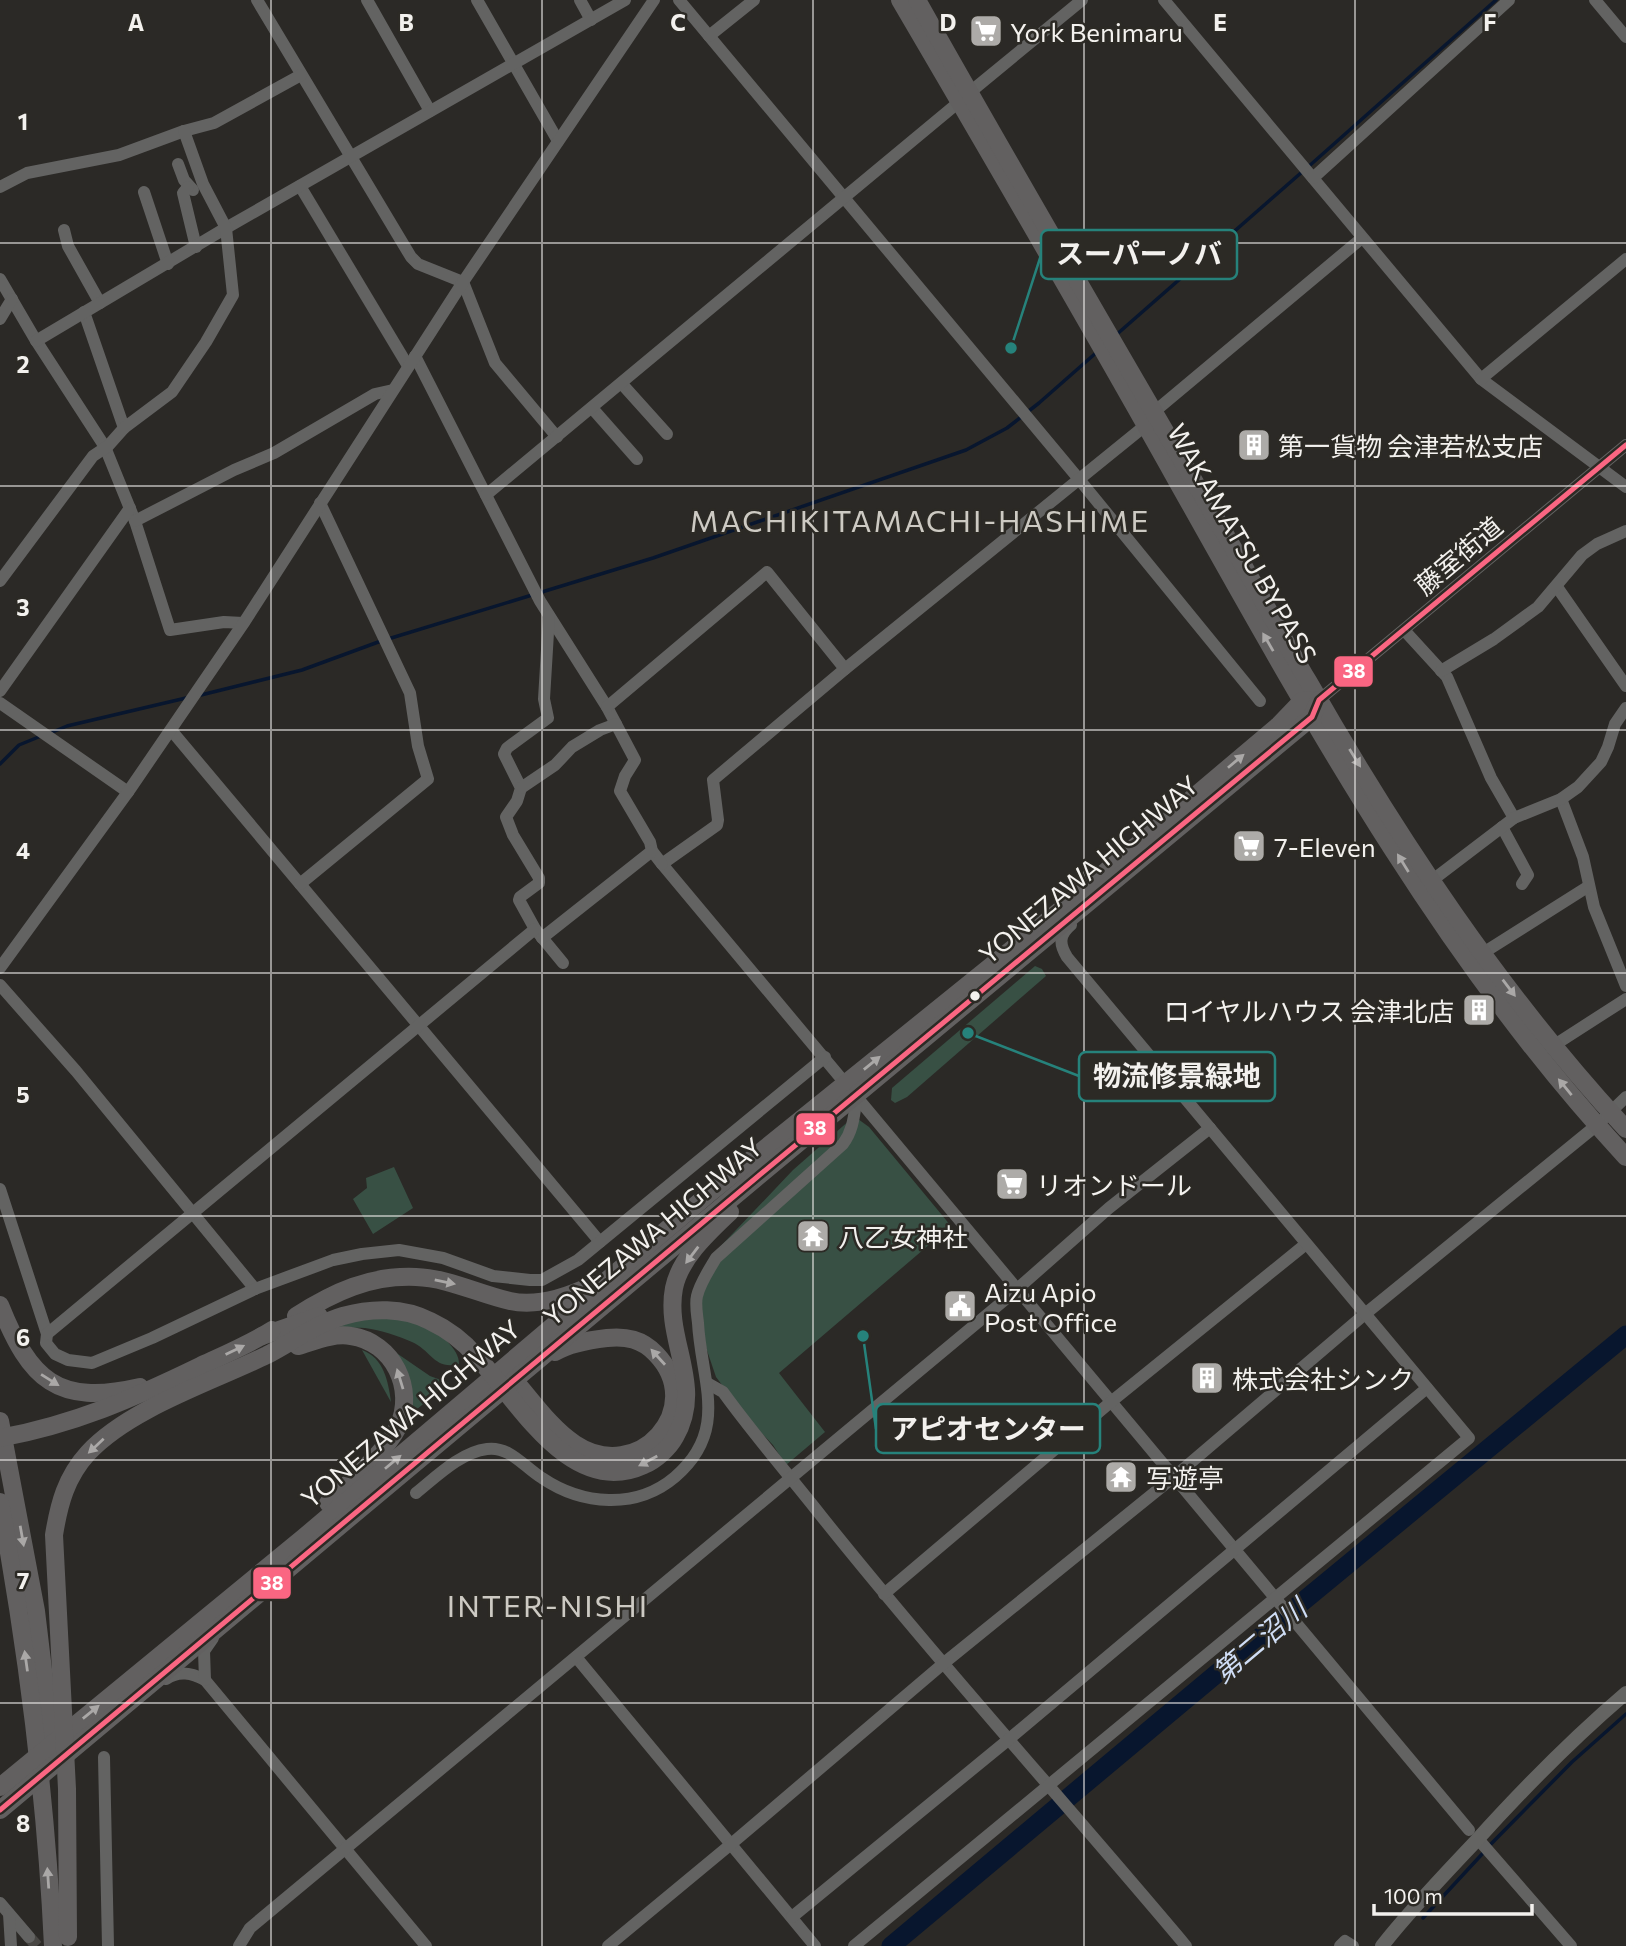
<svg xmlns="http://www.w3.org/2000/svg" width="1626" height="1946" font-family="Commissioner,'Noto Sans JP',sans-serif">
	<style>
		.green { fill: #385044 }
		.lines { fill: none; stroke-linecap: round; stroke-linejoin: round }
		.stream { stroke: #08162e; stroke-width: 3.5 }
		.river { stroke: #08162e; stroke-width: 19 }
		.minor-tunnel { stroke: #494744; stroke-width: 12; stroke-dasharray: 12 6; stroke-linecap: butt }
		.minor { stroke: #636362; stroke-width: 12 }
		.major { stroke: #646462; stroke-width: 14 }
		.highway { stroke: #626060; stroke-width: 18 }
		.bus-1-casing { stroke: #2c2a25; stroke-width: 10 }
		.bus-1 { stroke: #fa6682; stroke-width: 5 }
		.oneway { fill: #aaa8a7 }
		.grid { fill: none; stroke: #f3f1ee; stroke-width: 2; stroke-opacity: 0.55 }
		.bus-dot { fill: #f3f1ee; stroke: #2c2a25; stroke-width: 2.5 }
		.labels { text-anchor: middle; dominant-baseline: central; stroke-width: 5; stroke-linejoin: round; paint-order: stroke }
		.poi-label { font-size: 26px; fill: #f3f1ee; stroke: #2c2a25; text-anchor: start }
		.street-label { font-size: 26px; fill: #f3f1ee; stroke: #2c2a25 }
		.water-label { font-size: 28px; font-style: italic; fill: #cfddf5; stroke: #2c2a25 }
		.quarter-label { font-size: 30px; letter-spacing: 2px; fill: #cdcac3; stroke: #2c2a25 }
		.grid-label { font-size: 23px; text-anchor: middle; font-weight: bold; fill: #f3f1ee; stroke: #2c2a25; stroke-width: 5; stroke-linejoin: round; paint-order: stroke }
		.leader { fill: none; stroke: #26827b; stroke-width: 2.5 }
		.callout-dot { fill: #26827b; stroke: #2c2a25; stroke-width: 2.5 }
		.callout { fill: #2c2a25; stroke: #26827b; stroke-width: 2.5 }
		.callout-label { font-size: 28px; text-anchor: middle; font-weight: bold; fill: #f3f1ee }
		.line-badge { stroke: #2c2a25; stroke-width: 2.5 }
		.badge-label { font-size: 19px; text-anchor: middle; font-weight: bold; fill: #fff }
	</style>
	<rect width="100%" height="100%" fill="#2b2926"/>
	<g class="green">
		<polygon points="1035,966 1042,969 1046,976 907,1097 895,1103 891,1100 892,1088"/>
		<polygon points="851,1119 858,1119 869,1127 951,1226 779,1373 825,1432 786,1465 773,1445 747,1418 716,1377 694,1312 717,1250 793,1170"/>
		<polygon points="394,1167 413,1208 373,1234 353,1199 367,1188 366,1178"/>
		<path d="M392 1313C403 1317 416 1319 426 1325 438 1332 460 1349 459 1364 434 1370 432 1351 412 1342 398 1336 381 1330 365 1328 352 1327 340 1329 327 1326Z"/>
		<path d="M362 1350C384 1358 388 1381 391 1402Z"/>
		<polygon points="395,1352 430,1376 449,1383 411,1414"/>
	</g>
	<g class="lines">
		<g class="stream">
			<polyline points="1308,167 1496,0"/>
			<polyline points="1116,335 1302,172"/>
			<polyline points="388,639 653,558 966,450 1007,428 1039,403 1097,352"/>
			<polyline points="201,695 302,670 381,641"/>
			<polyline points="48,734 67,726 186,698"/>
			<polyline points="0,764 19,745 41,736"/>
			<polyline points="1489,1846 1572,1762 1626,1714"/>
			<polyline points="1423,1918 1484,1852"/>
		</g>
		<polyline class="river" points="891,1946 1301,1603 1626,1335"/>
		<polyline class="minor-tunnel" points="29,1937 37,1946"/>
		<g class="minor">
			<polyline points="257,0 411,257 418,264 463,282 495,363 557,437"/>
			<polyline points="367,0 430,111"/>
			<polyline points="477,0 558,141"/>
			<polyline points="580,0 591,20"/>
			<polyline points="679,0 1078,478 1260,701"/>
			<polyline points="1164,0 1481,379 1626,487"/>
			<polyline points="1595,0 1626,37"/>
			<polyline points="709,36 754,0"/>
			<polyline points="969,93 1082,0"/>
			<polyline points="178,164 184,180 193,190"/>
			<polyline points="1313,178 1509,0"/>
			<polyline points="300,186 408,366"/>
			<polyline points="0,187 27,173 119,155 184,131 214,123 301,75"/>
			<polyline points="188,187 183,193 196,247"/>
			<polyline points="144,192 168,264"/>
			<polyline points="64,230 68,246 100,303"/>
			<polyline points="1362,238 1154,412 1146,425 845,669 713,780 718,820 717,825 662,864 1469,1830"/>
			<polyline points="0,279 35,339 105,447 135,521 170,630 224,622 243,623"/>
			<polyline points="84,312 124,428"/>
			<polyline points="0,319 12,299"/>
			<polyline points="36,341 226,228 625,0"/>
			<polyline points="415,356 540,601 607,707 635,760 625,776 620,791 650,842 652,851 662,864"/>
			<polyline points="1481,379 1626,259"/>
			<polyline points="622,384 667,434"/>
			<polyline points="592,408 637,459"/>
			<polyline points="486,495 959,102"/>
			<polyline points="135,521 234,470 274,453 375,394 393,390"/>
			<polyline points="0,581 93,456 108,446 124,428 172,392 206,342 233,295 226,228 203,184 184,131"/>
			<polyline points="1557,587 1626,686"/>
			<polyline points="549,616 544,699 548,718 507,748 504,754 521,788 517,801 506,817 513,835 539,878 539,883 520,897 519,900 535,929 563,963"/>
			<polyline points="1404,630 1447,677 1491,778 1514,818"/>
			<polyline points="1441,671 1494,639 1538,607 1582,555 1597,544 1626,531"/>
			<polyline points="0,691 130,508"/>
			<polyline points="1319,700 1626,445"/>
			<polyline points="0,703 128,792"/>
			<polyline points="607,707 767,572 845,669"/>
			<polyline points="171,730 600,1242"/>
			<polyline points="521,788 555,765 572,747 600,730 616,724"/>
			<polyline points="1561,799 1583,857 1594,907 1626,986"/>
			<polyline points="1502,827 1528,875 1522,884"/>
			<polyline points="300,884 428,779 418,746 410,693 320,503"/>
			<polyline points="1426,885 1514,818 1561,799 1578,787 1601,762 1608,747 1615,724 1626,708"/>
			<polyline points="542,938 652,851"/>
			<polyline points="1483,953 1589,886"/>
			<polyline points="0,968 128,792 245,621 463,282 654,0"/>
			<polyline points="0,985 76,1071 255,1289"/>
			<polyline points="1553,1046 1626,999"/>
			<polyline points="0,1189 47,1334 46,1343 55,1354 68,1360 92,1363 152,1338 255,1289 333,1260 362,1254 399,1250 443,1258 493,1276 530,1280 542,1280 578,1260 825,1057"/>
			<polyline points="47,1334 535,929"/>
			<path d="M707 1383 723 1392C754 1435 789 1475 822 1517 939 1663 1065 1802 1186 1946"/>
			<path d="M416 1493C436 1477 461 1452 487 1449 510 1446 524 1467 542 1478 582 1505 636 1510 675 1477 730 1430 701 1381 698 1323 697 1314 695 1304 697 1296 700 1283 709 1270 716 1258L843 1144C854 1129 854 1114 857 1096"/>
			<polyline points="884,1594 1112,1401 1306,1244"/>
			<polyline points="576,1657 815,1946"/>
			<path d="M166 1679C179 1670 192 1673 205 1680L426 1946"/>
			<polyline points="205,1680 204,1651 213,1638"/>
			<polyline points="104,1757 108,1946"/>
			<polyline points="1478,1839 1571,1946"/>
			<polyline points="0,1903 29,1937"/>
			<polyline points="9,1914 11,1946"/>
			<polyline points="792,1917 1008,1740 1427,1388"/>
			<polyline points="239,1946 250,1928 1007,1298 1109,1208 1210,1128"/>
			<polyline points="608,1946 730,1845 944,1663 1175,1476 1365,1314 1597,1125 1626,1097"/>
			<path d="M854 1946 1469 1438 1067 957C1059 944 1059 935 1071 925"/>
			<polyline points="1340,1946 1345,1941 1353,1946"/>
		</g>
		<path class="major" d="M1382 1946C1411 1909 1444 1875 1476 1841 1523 1789 1572 1739 1626 1693"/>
		<g class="highway">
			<path d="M900 0C995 162 1090 325 1181 488 1312 721 1443 960 1626 1157"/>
			<path d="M917 0C1022 187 1131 373 1239 558 1263 599 1284 641 1308 681 1399 840 1502 995 1626 1129"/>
			<path d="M0 1305C30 1380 57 1406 140 1387"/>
			<path d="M296 1316C334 1292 370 1275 416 1277 448 1278 479 1294 510 1301 538 1307 567 1297 592 1285"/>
			<polyline points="262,1336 319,1316"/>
			<path d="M298 1346C315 1341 333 1333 351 1336 393 1342 416 1389 398 1427 384 1454 350 1481 328 1503"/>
			<path d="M508 1373C529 1396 549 1427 575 1444 638 1486 708 1408 656 1354 642 1339 626 1336 607 1338 590 1340 570 1343 555 1352"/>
			<polyline points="0,1421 36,1611 53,1753"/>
			<path d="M0 1438C75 1424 132 1399 200 1366 224 1355 250 1344 272 1330"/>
			<path d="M0 1502C27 1649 46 1797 53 1946"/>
			<polyline points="0,1787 303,1538 711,1192 1052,917 1279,725 1302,701 1319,700"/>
			<polyline points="0,1810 756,1178 1312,717 1319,700"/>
			<path d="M68 1937 67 1789 54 1535C59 1504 66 1477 88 1453 130 1408 212 1382 267 1355 292 1342 316 1324 343 1316 371 1308 403 1307 430 1321 447 1329 464 1342 476 1356 518 1400 570 1499 644 1465 656 1460 669 1448 675 1437 705 1385 664 1340 674 1288 680 1258 709 1232 730 1212"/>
		</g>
		<defs>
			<polyline id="bus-1" points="0,1810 756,1178 1312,717 1319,700 1626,445"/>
		</defs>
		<use href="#bus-1" class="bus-1-casing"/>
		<use href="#bus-1" class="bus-1"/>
	</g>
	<defs><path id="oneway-solid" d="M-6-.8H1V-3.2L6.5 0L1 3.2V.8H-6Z" transform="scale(1.75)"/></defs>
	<g class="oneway">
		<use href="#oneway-solid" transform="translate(1268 642) rotate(-120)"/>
		<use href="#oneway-solid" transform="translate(1355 758) rotate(58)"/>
		<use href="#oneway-solid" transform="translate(1236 761) rotate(-40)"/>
		<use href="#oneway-solid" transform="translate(1403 863) rotate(-122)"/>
		<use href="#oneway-solid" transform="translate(1509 988) rotate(53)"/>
		<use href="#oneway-solid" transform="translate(872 1063) rotate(-39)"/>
		<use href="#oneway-solid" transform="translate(1565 1087) rotate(-129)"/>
		<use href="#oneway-solid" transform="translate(692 1255) rotate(127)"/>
		<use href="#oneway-solid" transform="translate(445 1282) rotate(12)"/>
		<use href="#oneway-solid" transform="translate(235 1350) rotate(-26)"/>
		<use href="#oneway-solid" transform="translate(658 1357) rotate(-132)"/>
		<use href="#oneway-solid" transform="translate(400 1379) rotate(-107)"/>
		<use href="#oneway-solid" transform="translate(50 1380) rotate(32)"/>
		<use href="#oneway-solid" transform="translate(96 1446) rotate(137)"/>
		<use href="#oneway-solid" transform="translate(648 1461) rotate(152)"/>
		<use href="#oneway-solid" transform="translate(393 1462) rotate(-40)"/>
		<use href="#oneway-solid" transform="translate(22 1536) rotate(80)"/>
		<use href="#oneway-solid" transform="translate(26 1661) rotate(-98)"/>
		<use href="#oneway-solid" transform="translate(91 1712) rotate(-39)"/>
		<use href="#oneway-solid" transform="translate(48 1878) rotate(-94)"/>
	</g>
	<path class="grid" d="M271 0V1946M542 0V1946M813 0V1946M1084 0V1946M1355 0V1946M0 243H1626M0 486H1626M0 730H1626M0 973H1626M0 1216H1626M0 1460H1626M0 1703H1626"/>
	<defs>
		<symbol id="supermarket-square" viewBox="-11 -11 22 22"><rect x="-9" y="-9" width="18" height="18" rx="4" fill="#adaba8" stroke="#2c2a25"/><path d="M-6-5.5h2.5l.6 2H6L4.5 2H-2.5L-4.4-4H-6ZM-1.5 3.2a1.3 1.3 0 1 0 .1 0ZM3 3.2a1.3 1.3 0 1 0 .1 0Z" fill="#fff"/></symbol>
		<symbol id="building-square" viewBox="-11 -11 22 22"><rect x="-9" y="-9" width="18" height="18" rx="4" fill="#adaba8" stroke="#2c2a25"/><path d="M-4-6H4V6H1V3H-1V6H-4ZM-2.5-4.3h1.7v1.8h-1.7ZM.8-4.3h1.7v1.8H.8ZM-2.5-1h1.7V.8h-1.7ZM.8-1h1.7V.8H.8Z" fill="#fff"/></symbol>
		<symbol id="temple-square" viewBox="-11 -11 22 22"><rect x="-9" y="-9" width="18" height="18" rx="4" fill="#adaba8" stroke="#2c2a25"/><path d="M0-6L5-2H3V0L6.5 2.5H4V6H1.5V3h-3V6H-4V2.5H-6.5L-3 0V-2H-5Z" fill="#fff"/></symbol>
		<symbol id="civic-square" viewBox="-11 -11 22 22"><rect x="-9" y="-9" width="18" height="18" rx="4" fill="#adaba8" stroke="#2c2a25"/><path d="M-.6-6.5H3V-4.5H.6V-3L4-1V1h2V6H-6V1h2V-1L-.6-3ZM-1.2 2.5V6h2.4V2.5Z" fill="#fff"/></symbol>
	</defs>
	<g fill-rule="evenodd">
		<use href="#supermarket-square" x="967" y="12" width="38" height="38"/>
		<use href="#building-square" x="1235" y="426" width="38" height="38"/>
		<use href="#supermarket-square" x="1230" y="827" width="38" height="38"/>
		<use href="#building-square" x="1460" y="991" width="38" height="38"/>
		<use href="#supermarket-square" x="993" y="1165" width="38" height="38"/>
		<use href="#temple-square" x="794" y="1217" width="38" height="38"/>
		<use href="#civic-square" x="941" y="1287" width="38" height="38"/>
		<use href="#building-square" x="1188" y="1359" width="38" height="38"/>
		<use href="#temple-square" x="1102" y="1458" width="38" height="38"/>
	</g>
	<circle class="bus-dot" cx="975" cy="996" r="6"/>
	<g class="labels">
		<g class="poi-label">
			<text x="1010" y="31">York Benimaru</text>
			<text x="1278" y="445">第一貨物 会津若松支店</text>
			<text x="1274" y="846">7-Eleven</text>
			<text x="1454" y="1010" text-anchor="end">ロイヤルハウス 会津北店</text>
			<text x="1036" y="1184">リオンドール</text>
			<text x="838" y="1236">八乙女神社</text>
			<text x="984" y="1291">Aizu Apio<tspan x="984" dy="30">Post Office</tspan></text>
			<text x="1232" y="1378">株式会社シンク</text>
			<text x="1146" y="1477">写遊亭</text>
		</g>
		<g class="street-label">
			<text transform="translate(1243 543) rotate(60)">WAKAMATSU BYPASS</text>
			<text transform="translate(1458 555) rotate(-40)">藤室街道</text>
			<text transform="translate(1088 869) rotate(-40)">YONEZAWA HIGHWAY</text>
			<text transform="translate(652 1231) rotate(-40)">YONEZAWA HIGHWAY</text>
			<text transform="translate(410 1413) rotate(-40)">YONEZAWA HIGHWAY</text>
		</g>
		<g class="water-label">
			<text transform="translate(1259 1640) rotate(-40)">第二沼川</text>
		</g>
		<g class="quarter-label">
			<text x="920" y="519">MACHIKITAMACHI-HASHIME</text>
			<text x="548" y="1604">INTER-NISHI</text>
		</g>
	</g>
	<g class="grid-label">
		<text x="136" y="31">A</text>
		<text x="406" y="31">B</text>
		<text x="678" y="31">C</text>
		<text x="948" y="31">D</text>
		<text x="1220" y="31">E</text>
		<text x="1490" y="31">F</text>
		<text x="23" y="130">1</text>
		<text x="23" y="373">2</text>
		<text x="23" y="616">3</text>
		<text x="23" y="859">4</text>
		<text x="23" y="1103">5</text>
		<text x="23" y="1346">6</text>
		<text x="23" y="1589">7</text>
		<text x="23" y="1832">8</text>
	</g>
	<path class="leader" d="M1011 348L1041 255M968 1033L1079 1076M863 1336L876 1429"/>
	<g class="callout-dot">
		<circle cx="1011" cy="348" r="7"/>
		<circle cx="968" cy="1033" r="7"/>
		<circle cx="863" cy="1336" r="7"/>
	</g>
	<g class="callout">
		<rect x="1041" y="230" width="196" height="49" rx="7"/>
		<rect x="1079" y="1052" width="196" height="49" rx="7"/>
		<rect x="876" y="1404" width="224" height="49" rx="7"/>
	</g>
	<g class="callout-label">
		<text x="1139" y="264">スーパーノバ</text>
		<text x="1177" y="1086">物流修景緑地</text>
		<text x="988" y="1439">アピオセンター</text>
	</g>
	<g class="line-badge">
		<rect x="1333" y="655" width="41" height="33" rx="7" fill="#fa6682"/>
		<rect x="795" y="1112" width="41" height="34" rx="7" fill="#fa6682"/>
		<rect x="252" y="1566" width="40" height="34" rx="7" fill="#fa6682"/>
	</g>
	<g class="badge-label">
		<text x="1354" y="678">38</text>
		<text x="815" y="1135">38</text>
		<text x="272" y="1590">38</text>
	</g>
	<path d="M1374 1904v10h158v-10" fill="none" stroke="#f3f1ee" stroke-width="3.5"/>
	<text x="1384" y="1904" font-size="21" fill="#f3f1ee" stroke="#2c2a25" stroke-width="5" paint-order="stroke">100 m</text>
</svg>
